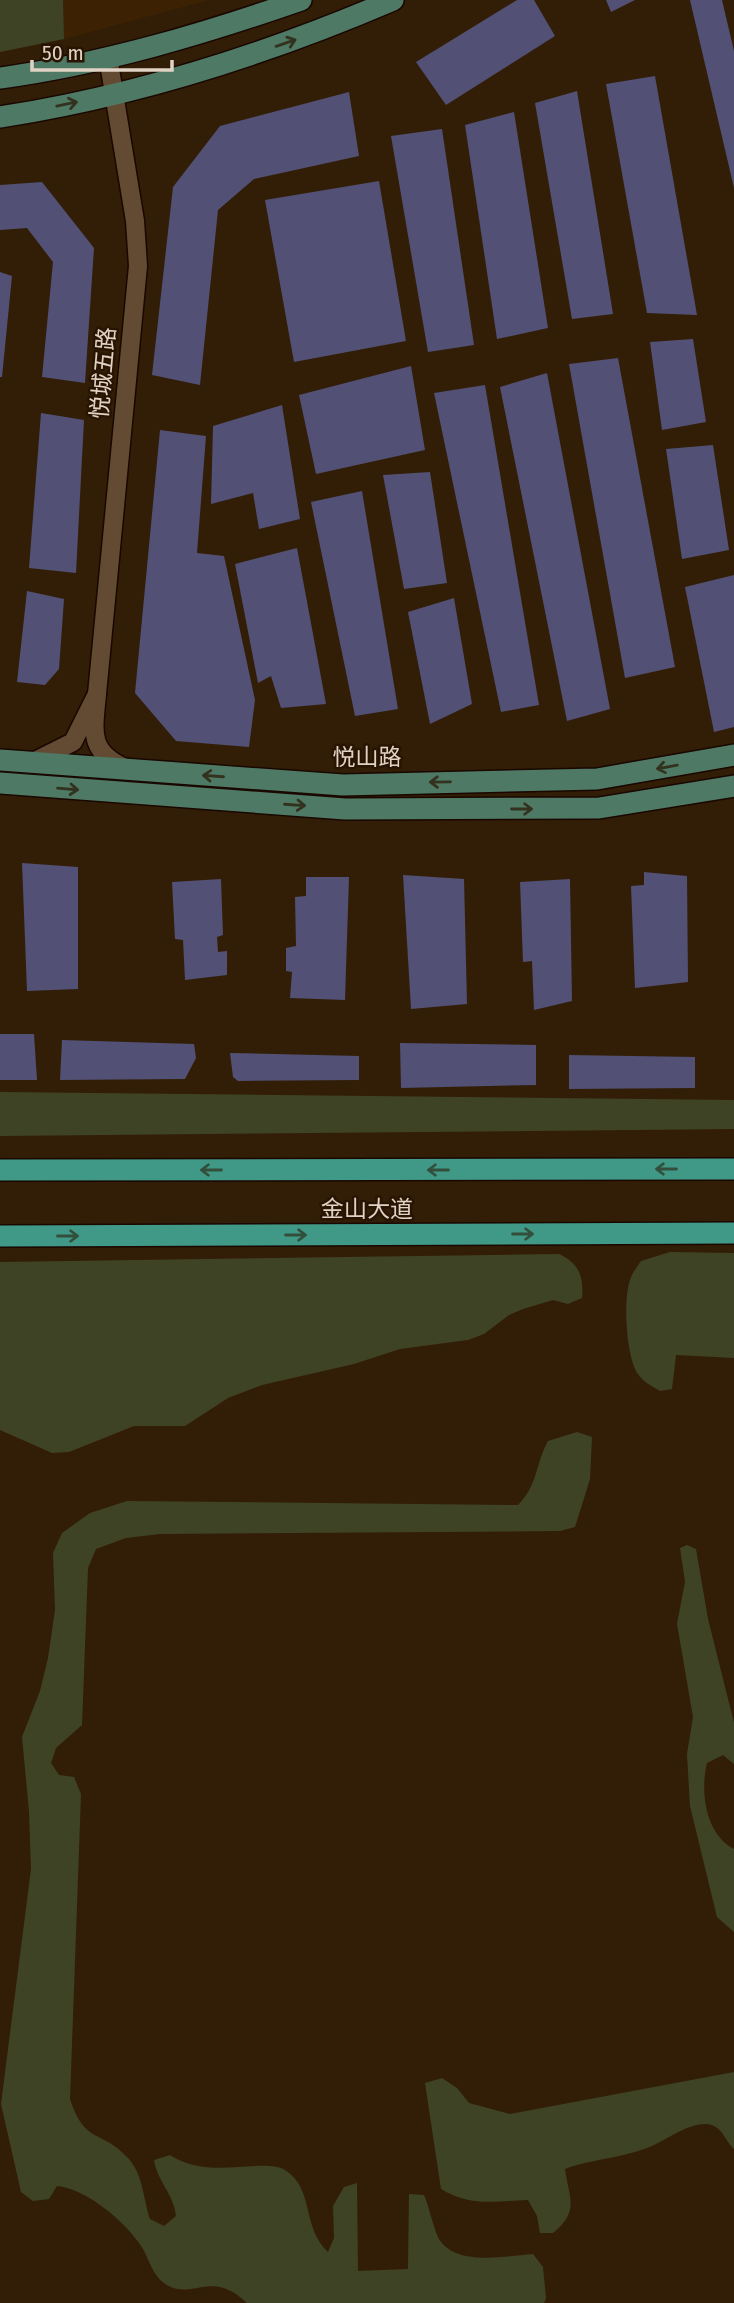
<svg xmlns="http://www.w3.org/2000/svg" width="734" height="2303" font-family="'Fira Sans Condensed','Noto Sans SC',sans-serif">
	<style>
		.built { fill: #3c2203 }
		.green { fill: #3f4325 }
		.building { fill: #525075 }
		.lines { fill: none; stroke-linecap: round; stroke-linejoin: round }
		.minor-casing { stroke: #190700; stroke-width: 21 }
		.major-casing { stroke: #190700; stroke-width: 24 }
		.highway-casing { stroke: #190700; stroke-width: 24 }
		.minor { stroke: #634b33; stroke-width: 18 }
		.major { stroke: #4e7965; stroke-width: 21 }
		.highway { stroke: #409886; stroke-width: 21 }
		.oneway { stroke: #33321e }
		.oneway2 { stroke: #334f3c }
		.labels { text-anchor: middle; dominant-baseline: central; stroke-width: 5; stroke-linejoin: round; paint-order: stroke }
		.street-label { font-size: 23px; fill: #e0d2c4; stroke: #281400 }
	</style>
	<rect width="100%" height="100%" fill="#321e06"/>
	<polygon class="built" points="63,0 209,0 64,39"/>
	<g class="green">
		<polygon points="0,0 63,0 64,39 0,52"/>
		<polygon points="0,1092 734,1100 734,1129 0,1136"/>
		<path d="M670 1252 734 1253V1358L676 1355 672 1389 660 1391C652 1386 643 1382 638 1374 626 1357 623 1300 630 1280 632 1273 637 1267 641 1261Z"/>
		<path d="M559 1254C579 1263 584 1277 582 1298L568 1304 553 1300 523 1309 509 1315 484 1334 468 1340 400 1349 354 1364 262 1385 228 1398 185 1426H134L69 1452 52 1453 0 1430V1262Z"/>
		<path d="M577 1432 592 1437 590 1479 575 1527 560 1531 160 1534 126 1538 96 1549 88 1568 82 1725 56 1748 51 1763 59 1775 74 1777 81 1794 70 2099C85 2145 101 2129 127 2157 143 2173 143 2198 150 2219L164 2226 176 2216C174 2194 157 2181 154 2160L170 2155C208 2181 264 2157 285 2170 315 2189 301 2227 328 2252L334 2238 333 2206 344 2187 357 2183 358 2271 408 2269 409 2194 424 2195C429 2206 435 2235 441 2242 460 2266 506 2256 533 2254L543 2267 546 2298 544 2303H247C210 2267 192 2303 164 2283 150 2272 149 2256 139 2243 122 2219 86 2189 57 2186L49 2199 33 2201 21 2192 1 2104 31 1869 29 1811 22 1737 40 1691 48 1658 55 1610 53 1553 62 1533 90 1513 127 1501 518 1505C538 1485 535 1465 548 1441Z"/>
		<path d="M687 1545 696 1549 708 1619 734 1723V1764L723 1755 707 1763C700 1791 705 1834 734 1849V1932L717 1917 690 1806 687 1754 693 1717 677 1624 685 1582 680 1548Z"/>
		<path d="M734 2072V2149C724 2140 723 2126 707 2124 690 2123 670 2137 656 2144 628 2158 594 2158 565 2169 569 2198 580 2211 553 2233H540L537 2216 528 2200C496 2201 470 2207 441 2189L425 2083 442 2078 457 2088 469 2103 510 2114Z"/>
	</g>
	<g class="building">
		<polygon points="517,0 534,0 555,36 446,105 416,62"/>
		<polygon points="606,0 635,0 611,12"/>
		<polygon points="690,0 722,0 734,51 734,188"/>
		<polygon points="655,76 697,315 647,313 606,84"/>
		<polygon points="577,91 613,314 572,319 535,103"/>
		<polygon points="349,92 359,156 254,179 218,210 200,385 152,375 173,187 220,126"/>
		<polygon points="514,112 548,328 497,339 465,125"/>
		<polygon points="442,129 474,345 428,352 391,136"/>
		<polygon points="379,181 406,341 294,362 265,200"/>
		<polygon points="42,182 94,248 85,383 42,377 53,262 27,228 0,230 0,185"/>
		<polygon points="0,272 12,276 2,377 0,377"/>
		<polygon points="693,339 706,422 662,430 650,342"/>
		<polygon points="618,358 675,667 625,678 569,364"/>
		<polygon points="411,366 425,450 316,474 299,395"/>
		<polygon points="547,373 610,709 567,721 500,387"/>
		<polygon points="485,385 539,705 501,712 434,393"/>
		<polygon points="282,405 300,519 259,529 253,493 211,504 213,426"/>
		<polygon points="41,413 84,420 76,573 29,568"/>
		<polygon points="160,430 206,436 197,553 224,556 255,700 249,747 176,741 135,693"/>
		<polygon points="713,445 729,550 682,559 666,449"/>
		<polygon points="430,472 447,583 404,589 383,475"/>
		<polygon points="362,491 398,709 355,716 311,502"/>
		<polygon points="297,548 326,704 281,708 271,676 258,683 235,564"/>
		<polygon points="734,575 734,727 714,732 685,587"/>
		<polygon points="27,591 64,599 59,669 45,685 17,682"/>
		<polygon points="454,598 472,704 430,724 408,612"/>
		<polygon points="22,863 78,867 78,989 27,991"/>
		<polygon points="644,872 687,876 688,982 635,988 631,886 644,885"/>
		<polygon points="403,875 464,879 467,1004 411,1009"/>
		<polygon points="306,877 349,877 345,1000 290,998 292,972 286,971 286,948 296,946 295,897 306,896"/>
		<polygon points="221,879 223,935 217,937 218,952 227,951 227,975 185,980 183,940 175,939 172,882"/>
		<polygon points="570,879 572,1001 534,1010 532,961 523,962 520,882"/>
		<polygon points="0,1034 34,1034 37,1080 0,1080"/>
		<polygon points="62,1040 194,1044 196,1058 185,1079 60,1080"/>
		<polygon points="400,1043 536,1045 536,1085 401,1088"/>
		<polygon points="230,1053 359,1056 359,1080 238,1081 233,1077"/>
		<polygon points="569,1055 695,1057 695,1088 569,1089"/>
	</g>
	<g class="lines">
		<defs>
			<g id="minor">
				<polyline points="97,694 138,266 135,221 108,57"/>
				<path d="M35 761 73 742 97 694C94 730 87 751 125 768"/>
			</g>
			<g id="major">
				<path d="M0 78C103 64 203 34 301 0"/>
				<path d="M0 117C136 96 267 54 393 0"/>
				<polyline points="0,760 343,785 597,779 734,755"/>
				<polyline points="0,783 345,809 599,808 734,786"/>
			</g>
			<g id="highway">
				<polyline points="0,1170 734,1169"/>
				<polyline points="0,1236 734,1233"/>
			</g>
		</defs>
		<use href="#minor" class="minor-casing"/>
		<use href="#major" class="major-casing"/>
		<use href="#highway" class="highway-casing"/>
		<use href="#minor" class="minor"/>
		<use href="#major" class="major"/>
		<use href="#highway" class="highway"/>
	</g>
	<defs><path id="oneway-shaft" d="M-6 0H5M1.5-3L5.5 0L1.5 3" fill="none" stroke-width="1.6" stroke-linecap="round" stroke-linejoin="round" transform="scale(1.75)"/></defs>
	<g class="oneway">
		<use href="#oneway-shaft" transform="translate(286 43) rotate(-19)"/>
		<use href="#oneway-shaft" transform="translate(67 104) rotate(-12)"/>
		<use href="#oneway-shaft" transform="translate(667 767) rotate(170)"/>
		<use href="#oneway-shaft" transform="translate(213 776) rotate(-176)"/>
		<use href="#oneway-shaft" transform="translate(440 782) rotate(179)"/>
		<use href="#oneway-shaft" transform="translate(68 789) rotate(5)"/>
		<use href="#oneway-shaft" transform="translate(295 805) rotate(4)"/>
		<use href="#oneway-shaft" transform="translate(522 809)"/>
	</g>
	<g class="oneway2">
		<use href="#oneway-shaft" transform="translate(666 1169) rotate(180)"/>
		<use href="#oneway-shaft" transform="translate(211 1170) rotate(180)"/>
		<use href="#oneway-shaft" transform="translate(438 1170) rotate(180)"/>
		<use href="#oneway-shaft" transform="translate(523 1234)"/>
		<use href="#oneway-shaft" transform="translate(296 1235)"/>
		<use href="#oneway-shaft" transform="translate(68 1236)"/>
	</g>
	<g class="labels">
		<g class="street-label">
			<text transform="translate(103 373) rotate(-85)">悦城五路</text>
			<text x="367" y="757">悦山路</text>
			<text x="367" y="1209">金山大道</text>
		</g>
	</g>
	<path d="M32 60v10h140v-10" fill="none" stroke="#e0d2c4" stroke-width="3.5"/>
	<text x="42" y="60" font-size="21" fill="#e0d2c4" stroke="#281400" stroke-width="5" paint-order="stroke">50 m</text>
</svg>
